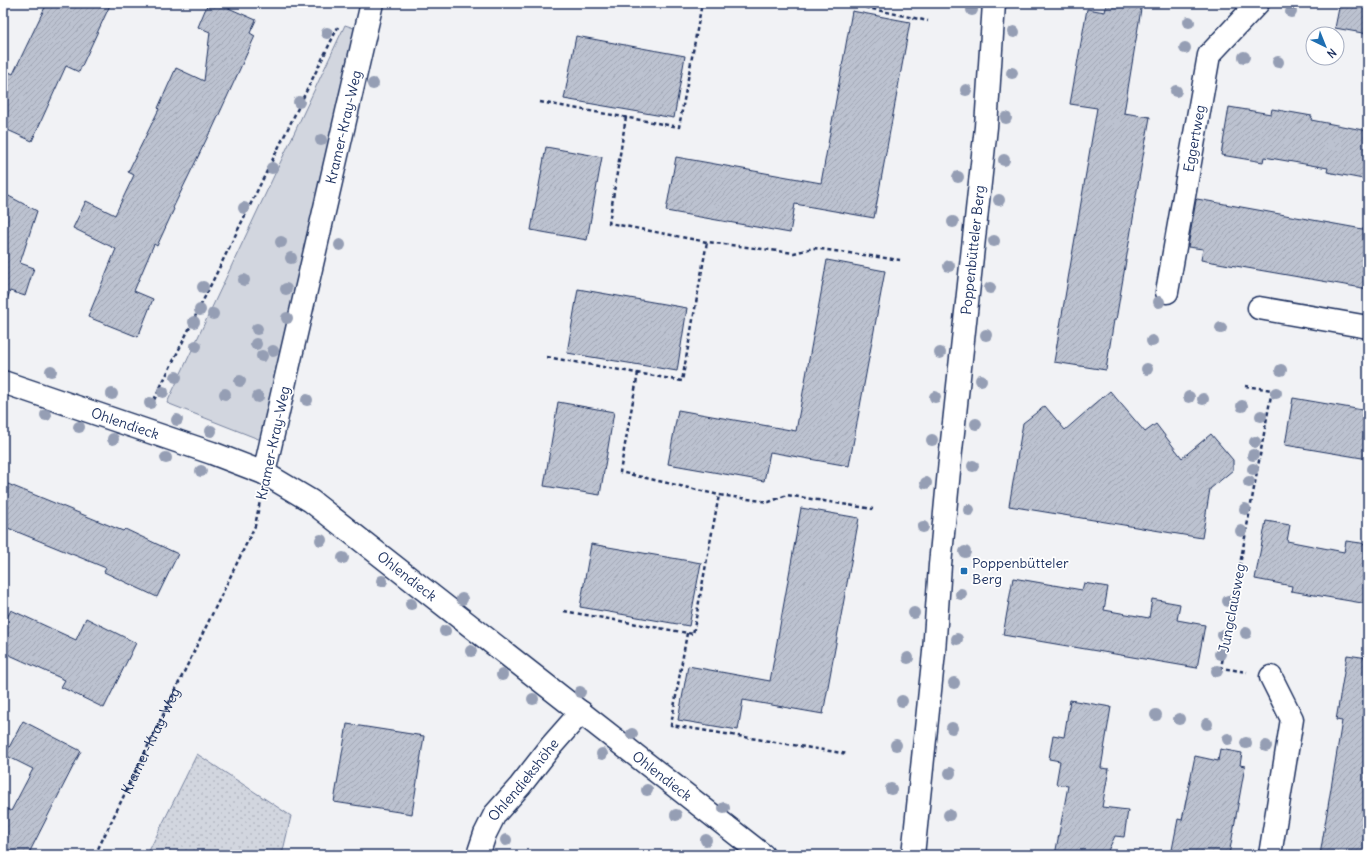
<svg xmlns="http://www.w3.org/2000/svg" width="1371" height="858" font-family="Delius,sans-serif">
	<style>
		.grass { fill: #d2d6df; stroke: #76829e }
		.park { fill: url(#park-dots); stroke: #76829e }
		.building { fill: url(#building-hatch); stroke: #1b2f5e }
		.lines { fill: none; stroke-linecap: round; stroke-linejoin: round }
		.street-casing { stroke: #1b2f5e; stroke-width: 25 }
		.secondary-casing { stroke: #1b2f5e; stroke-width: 25 }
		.path { stroke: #1b2f5e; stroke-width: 2.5; stroke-dasharray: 4 3; stroke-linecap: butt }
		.street { stroke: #fff; stroke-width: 22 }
		.secondary { stroke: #fff; stroke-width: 22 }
		.tree { fill: #959eb4 }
		.poi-dot { fill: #1f6fb2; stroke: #fff; stroke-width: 1.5 }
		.labels { text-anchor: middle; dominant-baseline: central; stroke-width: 3.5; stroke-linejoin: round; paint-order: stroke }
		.street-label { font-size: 14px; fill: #1b2f5e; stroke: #fff }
		.poi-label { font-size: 14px; fill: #1b2f5e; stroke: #fff; text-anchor: start }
	</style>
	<defs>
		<pattern id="park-dots" width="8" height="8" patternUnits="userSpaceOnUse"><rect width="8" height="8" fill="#d2d6df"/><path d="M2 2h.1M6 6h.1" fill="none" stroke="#b4b8c2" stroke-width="1.8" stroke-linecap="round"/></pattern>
		<pattern id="building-hatch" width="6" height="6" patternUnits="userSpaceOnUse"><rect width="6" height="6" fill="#bcc2d0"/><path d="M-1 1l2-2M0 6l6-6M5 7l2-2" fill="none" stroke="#a1a7b5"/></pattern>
	</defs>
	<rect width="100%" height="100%" fill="#f1f2f5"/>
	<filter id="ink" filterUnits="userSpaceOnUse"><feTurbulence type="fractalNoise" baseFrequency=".025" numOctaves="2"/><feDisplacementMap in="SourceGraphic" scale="8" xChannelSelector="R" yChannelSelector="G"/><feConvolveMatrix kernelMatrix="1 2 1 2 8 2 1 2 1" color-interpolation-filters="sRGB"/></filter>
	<g filter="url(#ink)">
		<polygon class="grass" points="345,25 357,29 261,440 167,403"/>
		<polygon class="park" points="197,754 291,816 282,855 147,855"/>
		<g class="building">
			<polygon points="47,3 111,3 79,72 66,66 32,141 3,128 3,85 9,72 13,74"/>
			<polygon points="208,3 217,3 256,20 250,33 255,36 211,132 210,132 173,208 174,209 157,246 154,244 134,291 153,299 138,337 88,317 116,249 73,228 86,201 115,215 134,175 128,172 159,109 158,108 176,68 204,81 210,32 198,27"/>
			<polygon points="1107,3 1142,3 1124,113 1150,117 1133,213 1134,213 1116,320 1114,320 1106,370 1054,362 1097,108 1070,104 1087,9 1105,12"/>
			<polygon points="1340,3 1368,3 1368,34 1335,28"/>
			<polygon points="852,11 910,22 874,218 795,204 790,233 666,211 676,157 821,183"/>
			<polygon points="576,36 685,56 674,118 564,99"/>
			<polygon points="1229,107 1271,114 1272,109 1312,116 1311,120 1368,131 1368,180 1327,172 1328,168 1264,157 1263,162 1221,155"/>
			<polygon points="546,147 602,157 587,240 531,230"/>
			<polygon points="3,193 37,211 20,263 34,268 25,296 10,291 7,300 3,299"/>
			<polygon points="1197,199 1368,230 1368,289 1201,260 1203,249 1188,247 1196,200"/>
			<polygon points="827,260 885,271 849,466 770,452 764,481 668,464 678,410 796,431"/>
			<polygon points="578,289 687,308 677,371 567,353"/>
			<polygon points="1110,391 1145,432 1156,424 1182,458 1211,434 1233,460 1233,470 1210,489 1202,538 1009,506 1023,423 1045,406 1065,430"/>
			<polygon points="1293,398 1368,411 1368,459 1285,445"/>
			<polygon points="558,402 614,412 600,495 544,486"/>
			<polygon points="3,482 123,531 125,529 178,554 157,597 104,572 106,568 3,526"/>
			<polygon points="801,508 859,518 823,714 743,700 738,730 678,720 688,666 770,681"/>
			<polygon points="1266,521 1290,525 1287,541 1344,552 1346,541 1368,544 1368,604 1291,591 1292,586 1255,579"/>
			<polygon points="591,544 701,563 689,626 580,607"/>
			<polygon points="1013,578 1082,590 1084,583 1108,587 1104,610 1149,618 1152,599 1180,604 1177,620 1205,625 1197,668 1003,635"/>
			<polygon points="11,610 76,640 86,618 136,643 104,708 61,687 65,680 3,652 3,625"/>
			<polygon points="1347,655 1368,658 1368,855 1320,855 1342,721 1336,720"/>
			<polygon points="1070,700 1111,707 1101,768 1109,769 1102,807 1128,810 1124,837 1115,836 1106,855 1055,855 1068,786 1056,784 1060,761 1049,759 1053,735 1064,737"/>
			<polygon points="23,721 81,751 28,855 12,855 3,850 3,807 11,811 33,769 5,755"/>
			<polygon points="347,724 424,736 412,814 334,802"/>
			<polygon points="1220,749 1242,753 1240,765 1245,766 1229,855 1171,855 1178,819 1182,820 1195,756 1218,761"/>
		</g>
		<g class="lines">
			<defs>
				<g id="street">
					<path id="s2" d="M1167 292 1209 55 1258 3"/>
					<polyline points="1259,308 1368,327"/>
					<path id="s3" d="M3 382 212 453 264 473 311 501 763 855"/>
					<path id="s4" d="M264 473 372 3"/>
					<path id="s5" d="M478 855 485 834 495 814 520 786 552 745 581 712"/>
					<polyline points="1270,855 1292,719 1271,677"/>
				</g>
				<g id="secondary">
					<path id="s6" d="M913 855 934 652 940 565 950 460 986 127 994 3"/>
				</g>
			</defs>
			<use href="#street" class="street-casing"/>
			<use href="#secondary" class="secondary-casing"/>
			<g class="path">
				<polyline points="845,3 928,21"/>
				<polyline points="540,102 679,127 702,3"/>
				<polyline points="626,117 609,223 707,242 794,253 813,248 900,260"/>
				<polyline points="547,357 682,381 707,242"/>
				<polyline points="638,373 620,472 719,495 769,502 787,495 873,509"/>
				<polyline points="1245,386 1272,390 1221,668 1247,672"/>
				<polyline points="154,400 338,27"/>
				<polyline points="564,611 693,634 719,495"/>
				<polyline points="687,633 671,725 848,754"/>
				<path id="s1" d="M95 855 255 526 260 501"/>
			</g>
			<use href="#street" class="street"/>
			<use href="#secondary" class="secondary"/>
		</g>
		<g class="tree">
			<circle cx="972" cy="10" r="6"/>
			<circle cx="1291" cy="12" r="6"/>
			<circle cx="1189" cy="22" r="6"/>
			<circle cx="1014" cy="32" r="6"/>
			<circle cx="327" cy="33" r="6"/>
			<circle cx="1185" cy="48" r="6"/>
			<circle cx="1244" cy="57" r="6"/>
			<circle cx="1278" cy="62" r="6"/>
			<circle cx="1012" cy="73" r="6"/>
			<circle cx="373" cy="84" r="6"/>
			<circle cx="966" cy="90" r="6"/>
			<circle cx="1176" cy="91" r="6"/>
			<circle cx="299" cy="102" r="6"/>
			<circle cx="1006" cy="118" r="6"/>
			<circle cx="321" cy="140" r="6"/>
			<circle cx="1004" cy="160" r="6"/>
			<circle cx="272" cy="168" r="6"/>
			<circle cx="958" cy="177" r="6"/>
			<circle cx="999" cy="200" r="6"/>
			<circle cx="244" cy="208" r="6"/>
			<circle cx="953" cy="222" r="6"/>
			<circle cx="994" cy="241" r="6"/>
			<circle cx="281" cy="242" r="6"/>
			<circle cx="340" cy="245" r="6"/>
			<circle cx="291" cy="258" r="6"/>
			<circle cx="949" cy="266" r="6"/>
			<circle cx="244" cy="280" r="6"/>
			<circle cx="203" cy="287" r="6"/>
			<circle cx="990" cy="288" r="6"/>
			<circle cx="286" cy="289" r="6"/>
			<circle cx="1159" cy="302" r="6"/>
			<circle cx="200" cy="310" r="6"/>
			<circle cx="213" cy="314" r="6"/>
			<circle cx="287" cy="318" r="6"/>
			<circle cx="194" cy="322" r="6"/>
			<circle cx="1221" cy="328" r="6"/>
			<circle cx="257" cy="329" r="6"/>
			<circle cx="986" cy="335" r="6"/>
			<circle cx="1152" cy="341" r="6"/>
			<circle cx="256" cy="344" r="6"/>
			<circle cx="196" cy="346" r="6"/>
			<circle cx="273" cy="351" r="6"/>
			<circle cx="940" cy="353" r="6"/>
			<circle cx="262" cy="356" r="6"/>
			<circle cx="1147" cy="369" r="6"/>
			<circle cx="1281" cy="370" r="6"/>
			<circle cx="51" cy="371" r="6"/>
			<circle cx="176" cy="377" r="6"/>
			<circle cx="981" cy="380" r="6"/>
			<circle cx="240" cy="381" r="6"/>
			<circle cx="163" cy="392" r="6"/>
			<circle cx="1276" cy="393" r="6"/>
			<circle cx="112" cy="394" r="6"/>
			<circle cx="225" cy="394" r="6"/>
			<circle cx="258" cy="397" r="6"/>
			<circle cx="935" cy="397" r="6"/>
			<circle cx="1189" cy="397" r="6"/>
			<circle cx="1203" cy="399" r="6"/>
			<circle cx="307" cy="400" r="6"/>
			<circle cx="150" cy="403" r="6"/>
			<circle cx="1242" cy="406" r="6"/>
			<circle cx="46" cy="415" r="6"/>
			<circle cx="1261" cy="416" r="6"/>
			<circle cx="177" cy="420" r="6"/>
			<circle cx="976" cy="424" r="6"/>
			<circle cx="79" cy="427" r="6"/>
			<circle cx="211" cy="431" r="6"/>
			<circle cx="113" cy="439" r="6"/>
			<circle cx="932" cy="440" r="6"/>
			<circle cx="1255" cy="442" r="6"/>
			<circle cx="1253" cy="455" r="6"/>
			<circle cx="166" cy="458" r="6"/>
			<circle cx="973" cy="466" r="6"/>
			<circle cx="1253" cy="469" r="6"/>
			<circle cx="201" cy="471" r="6"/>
			<circle cx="1249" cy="482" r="6"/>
			<circle cx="926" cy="483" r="6"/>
			<circle cx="1245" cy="509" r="6"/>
			<circle cx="969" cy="510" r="6"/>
			<circle cx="923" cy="527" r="6"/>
			<circle cx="1241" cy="531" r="6"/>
			<circle cx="321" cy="540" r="6"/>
			<circle cx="965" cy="552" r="6"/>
			<circle cx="343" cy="558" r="6"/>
			<circle cx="382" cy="581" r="6"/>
			<circle cx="961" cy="594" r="6"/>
			<circle cx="462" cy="599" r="6"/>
			<circle cx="1228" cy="601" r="6"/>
			<circle cx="411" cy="604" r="6"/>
			<circle cx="914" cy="613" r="6"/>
			<circle cx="445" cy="631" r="6"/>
			<circle cx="1246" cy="633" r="6"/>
			<circle cx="1223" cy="635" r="6"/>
			<circle cx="957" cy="639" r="6"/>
			<circle cx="471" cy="651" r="6"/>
			<circle cx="1220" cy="654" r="6"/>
			<circle cx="908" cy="658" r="6"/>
			<circle cx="1217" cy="671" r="6"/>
			<circle cx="502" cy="675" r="6"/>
			<circle cx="954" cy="683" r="6"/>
			<circle cx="580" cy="692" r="6"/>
			<circle cx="533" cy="699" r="6"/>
			<circle cx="902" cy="701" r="6"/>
			<circle cx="1156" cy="715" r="6"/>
			<circle cx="1179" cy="719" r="6"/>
			<circle cx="1207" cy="724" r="6"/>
			<circle cx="952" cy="728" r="6"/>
			<circle cx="632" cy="734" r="6"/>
			<circle cx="1228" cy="739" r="6"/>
			<circle cx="1246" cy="743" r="6"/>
			<circle cx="896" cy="745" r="6"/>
			<circle cx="1266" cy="746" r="6"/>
			<circle cx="602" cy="754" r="6"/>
			<circle cx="950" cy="773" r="6"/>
			<circle cx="891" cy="789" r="6"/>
			<circle cx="647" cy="790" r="6"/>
			<circle cx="724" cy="808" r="6"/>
			<circle cx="676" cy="815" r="6"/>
			<circle cx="949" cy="815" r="6"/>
			<circle cx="506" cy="840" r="6"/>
			<circle cx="706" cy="840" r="6"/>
		</g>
	</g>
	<rect class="poi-dot" x="960" y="567" width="8" height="8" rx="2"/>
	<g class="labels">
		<g class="street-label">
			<text stroke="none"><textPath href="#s4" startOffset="355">Kramer-Kray-Weg</textPath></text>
			<text stroke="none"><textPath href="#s2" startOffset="156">Eggertweg</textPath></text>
			<text stroke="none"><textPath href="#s6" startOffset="608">Poppenbütteler Berg</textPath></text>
			<text stroke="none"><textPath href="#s3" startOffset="129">Ohlendieck</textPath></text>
			<text transform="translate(273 443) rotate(-78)">Kramer-Kray-Weg</text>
			<text stroke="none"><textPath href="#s3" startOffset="453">Ohlendieck</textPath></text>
			<text transform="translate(1232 608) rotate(-79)">Jungclausweg</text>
			<text stroke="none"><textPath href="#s1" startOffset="127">Kramer-Kray-Weg</textPath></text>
			<text stroke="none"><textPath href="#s3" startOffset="777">Ohlendieck</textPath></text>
			<text stroke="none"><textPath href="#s5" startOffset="89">Ohlendiekshöhe</textPath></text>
		</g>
		<g class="poi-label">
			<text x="972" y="563">Poppenbütteler<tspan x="972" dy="16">Berg</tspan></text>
		</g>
	</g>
	<rect width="1371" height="858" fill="none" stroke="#fff" stroke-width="16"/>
	<rect x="8" y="8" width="1355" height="842" fill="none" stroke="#1b2f5e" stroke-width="1.5" filter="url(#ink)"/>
	<g transform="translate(1325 46) rotate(137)"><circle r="19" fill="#ffffff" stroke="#a4acbf"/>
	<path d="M0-3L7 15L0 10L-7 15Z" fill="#1f6fb2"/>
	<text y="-6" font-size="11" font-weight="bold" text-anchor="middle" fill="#1b2f5e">N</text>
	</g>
</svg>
